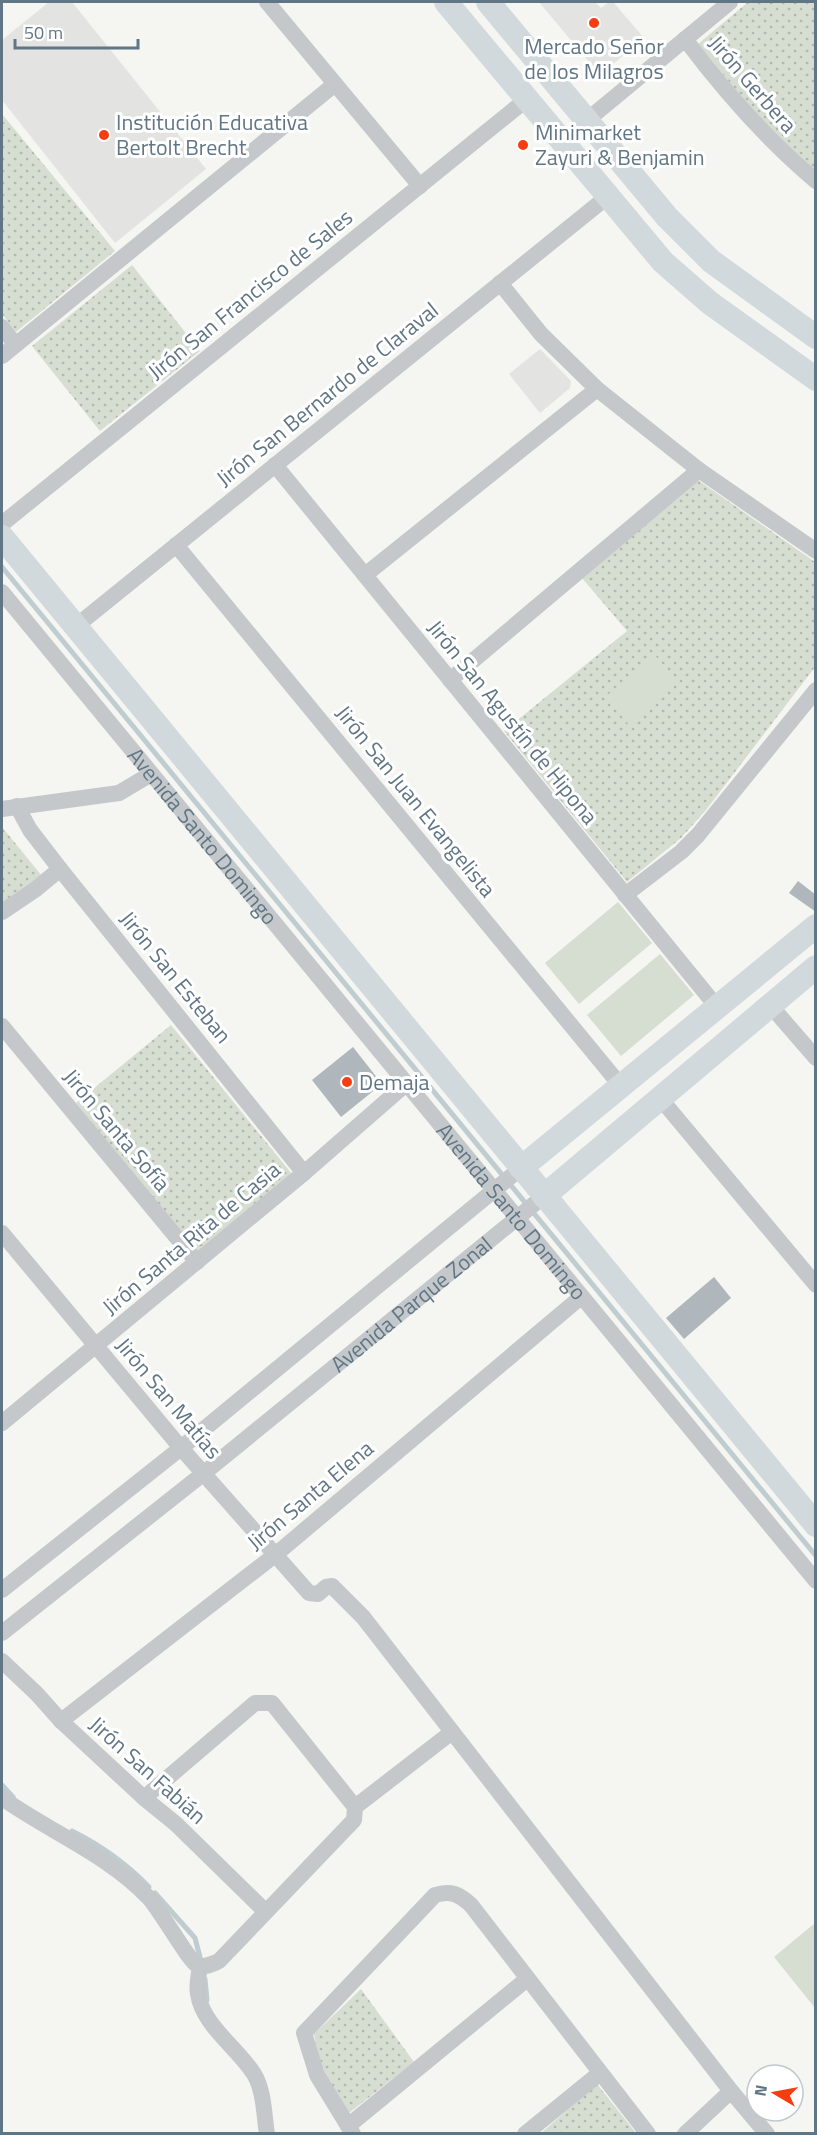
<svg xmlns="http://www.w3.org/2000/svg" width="817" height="2135" font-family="'Titillium Web',sans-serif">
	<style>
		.built { fill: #e3e4e2 }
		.green { fill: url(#green-dots) }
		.pitch { fill: #d6ded1 }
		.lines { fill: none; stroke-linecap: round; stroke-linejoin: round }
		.stream { stroke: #bfccd0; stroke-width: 5 }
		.building { fill: #b0b7bc }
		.minor { stroke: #c4c8cb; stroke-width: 16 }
		.secondary { stroke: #d2d9dd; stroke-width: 24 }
		.poi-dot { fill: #f53d11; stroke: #fff; stroke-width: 2 }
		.labels { text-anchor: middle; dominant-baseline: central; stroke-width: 6; stroke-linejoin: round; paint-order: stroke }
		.poi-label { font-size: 22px; fill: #617685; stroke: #fff; text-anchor: start }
		.street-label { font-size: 22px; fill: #617685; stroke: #fff }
	</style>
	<defs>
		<pattern id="green-dots" width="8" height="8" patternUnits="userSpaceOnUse" patternTransform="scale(1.5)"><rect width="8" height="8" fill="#d6ded1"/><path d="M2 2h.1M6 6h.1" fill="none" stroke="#b1b9af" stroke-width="1.8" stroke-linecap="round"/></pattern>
	</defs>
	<rect width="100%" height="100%" fill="#f5f5f1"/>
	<g class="built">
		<polygon points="49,2 72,2 206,169 115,243 2,100 2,40"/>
		<polygon points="539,2 595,2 601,8 609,2 613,2 644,38 600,75"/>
		<polygon points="540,349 571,381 570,388 540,413 509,374"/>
	</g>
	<g class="green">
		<polygon points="748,2 815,2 815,171 764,124 698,44"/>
		<polygon points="2,114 115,251 16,332 2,314"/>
		<polygon points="132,265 200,351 100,431 32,346"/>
		<polygon points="698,480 815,562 815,667 706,810 681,838 627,882 504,731 627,631 582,578"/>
		<polygon points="2,827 42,876 2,905"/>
		<polygon points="171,1025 292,1174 196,1252 76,1103"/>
		<path d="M361 1989 414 2062 349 2113C331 2095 318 2060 314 2034Z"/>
		<polygon points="597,2084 636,2133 540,2134"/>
	</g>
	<g class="pitch">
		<polygon points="654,654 678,682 629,725 605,697"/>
		<polygon points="618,902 652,943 579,1004 545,963"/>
		<polygon points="660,954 694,995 621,1056 587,1015"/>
		<polygon points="815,1923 815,2008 774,1957"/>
	</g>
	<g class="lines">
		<g class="stream">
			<polyline points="2,567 816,1556"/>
			<polyline points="2,1785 13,1797"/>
			<path d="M72 1831C100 1845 127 1864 149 1887"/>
			<polyline points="155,1893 195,1938 201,1961"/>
			<polyline points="205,1979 207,2000"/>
		</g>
	</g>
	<g class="building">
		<polygon points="798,881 816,895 816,912 789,893"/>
		<polygon points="353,1047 382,1084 341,1117 312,1080"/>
		<polygon points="714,1277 731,1298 684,1339 666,1318"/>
	</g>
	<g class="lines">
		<g class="minor">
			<polyline points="267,2 420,186"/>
			<path d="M685 39C724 91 766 139 816 181"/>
			<polyline points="586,121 730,2"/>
			<polyline points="500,283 541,334 597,389 699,470 816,551"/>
			<polyline points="2,327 15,344"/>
			<polyline points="2,356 335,84"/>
			<polyline points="275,465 717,1007"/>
			<polyline points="2,524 527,99"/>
			<polyline points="176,545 621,1086"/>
			<polyline points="365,575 597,389"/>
			<path id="s1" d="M2 592 816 1581"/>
			<polyline points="75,627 607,197"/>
			<polyline points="450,680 699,470"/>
			<polyline points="17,806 30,830 60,869 304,1173"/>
			<polyline points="2,809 119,793 151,774"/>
			<polyline points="625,895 681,852 698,835 816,690"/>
			<polyline points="2,912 36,889 60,869"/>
			<polyline points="770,1005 816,1058"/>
			<polyline points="2,1026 197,1262"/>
			<polyline points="660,1098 816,1285"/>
			<polyline points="2,1233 181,1448 309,1593 318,1594 326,1587 332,1586 363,1617 731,2091 767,2134"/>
			<polyline points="2,1423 304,1173 406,1084"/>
			<polyline points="2,1590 181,1448 521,1168"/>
			<path id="s2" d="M2 1633 204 1473 544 1196"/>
			<polyline points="2,1661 37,1694 61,1721 144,1798 176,1824 265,1911"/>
			<polyline points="61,1721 275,1555 581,1297"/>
			<path d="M2 1798C50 1832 107 1854 149 1898 160 1910 189 1961 197 1965 205 1968 212 1964 219 1961L354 1820 355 1807 272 1703H255L144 1798"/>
			<polyline points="355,1807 452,1732"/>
			<path d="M200 1966C199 1975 196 1985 198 1994 203 2026 237 2047 254 2074 264 2090 264 2115 267 2134"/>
			<polyline points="348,2126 527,1979"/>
			<path d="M353 2134 317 2075 304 2033 435 1895C450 1890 459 1894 471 1905L648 2134"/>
			<polyline points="525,2134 600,2073"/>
			<polyline points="685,2134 731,2091"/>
		</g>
		<g class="secondary">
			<polyline points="446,2 663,262 710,303 816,379"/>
			<polyline points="488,2 667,217 711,261 816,337"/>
			<polyline points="2,537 816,1525"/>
			<polyline points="521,1168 816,926"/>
			<polyline points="544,1196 816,967"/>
		</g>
	</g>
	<g class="poi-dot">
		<circle cx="594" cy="23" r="6"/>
		<circle cx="104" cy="135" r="6"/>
		<circle cx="523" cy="145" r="6"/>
		<circle cx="347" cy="1082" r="6"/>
	</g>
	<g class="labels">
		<g class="poi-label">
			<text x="594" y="46" text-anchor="middle">Mercado Señor<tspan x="594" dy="25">de los Milagros</tspan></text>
			<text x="116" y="122">Institución Educativa<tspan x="116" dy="25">Bertolt Brecht</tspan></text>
			<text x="535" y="132">Minimarket<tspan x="535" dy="25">Zayuri &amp; Benjamin</tspan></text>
			<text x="359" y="1082">Demaja</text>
		</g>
		<g class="street-label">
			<text transform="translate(753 84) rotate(49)">Jirón Gerbera</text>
			<text transform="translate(250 294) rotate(-39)">Jirón San Francisco de Sales</text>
			<text transform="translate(327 394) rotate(-39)">Jirón San Bernardo de Claraval</text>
			<text transform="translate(513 722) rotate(51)">Jirón San Agustín de Hipona</text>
			<text transform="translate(416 801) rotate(51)">Jirón San Juan Evangelista</text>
			<text stroke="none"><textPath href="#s1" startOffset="316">Avenida Santo Domingo</textPath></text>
			<text transform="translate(176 977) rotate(51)">Jirón San Esteban</text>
			<text transform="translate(117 1130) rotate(50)">Jirón Santa Sofía</text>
			<text stroke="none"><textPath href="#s1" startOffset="802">Avenida Santo Domingo</textPath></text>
			<text transform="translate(191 1238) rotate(-40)">Jirón Santa Rita de Casia</text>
			<text stroke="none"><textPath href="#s2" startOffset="525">Avenida Parque Zonal</textPath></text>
			<text transform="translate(169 1398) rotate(50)">Jirón San Matías</text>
			<text transform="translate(310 1495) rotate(-40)">Jirón Santa Elena</text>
			<text transform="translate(148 1770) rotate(42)">Jirón San Fabián</text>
		</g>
	</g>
	<rect width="817" height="2135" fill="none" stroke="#617685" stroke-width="6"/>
	<g transform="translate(775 2093) rotate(280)"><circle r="28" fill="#ffffff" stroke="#c0c8ce" stroke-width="1.5"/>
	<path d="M0-4.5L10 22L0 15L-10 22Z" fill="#f53d11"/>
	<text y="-9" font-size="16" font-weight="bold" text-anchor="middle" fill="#617685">N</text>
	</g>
	<path d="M15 39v9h123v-9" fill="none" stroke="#617685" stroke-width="3"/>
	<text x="24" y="39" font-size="18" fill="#617685" stroke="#ffffff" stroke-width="4.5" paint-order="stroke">50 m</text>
</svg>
